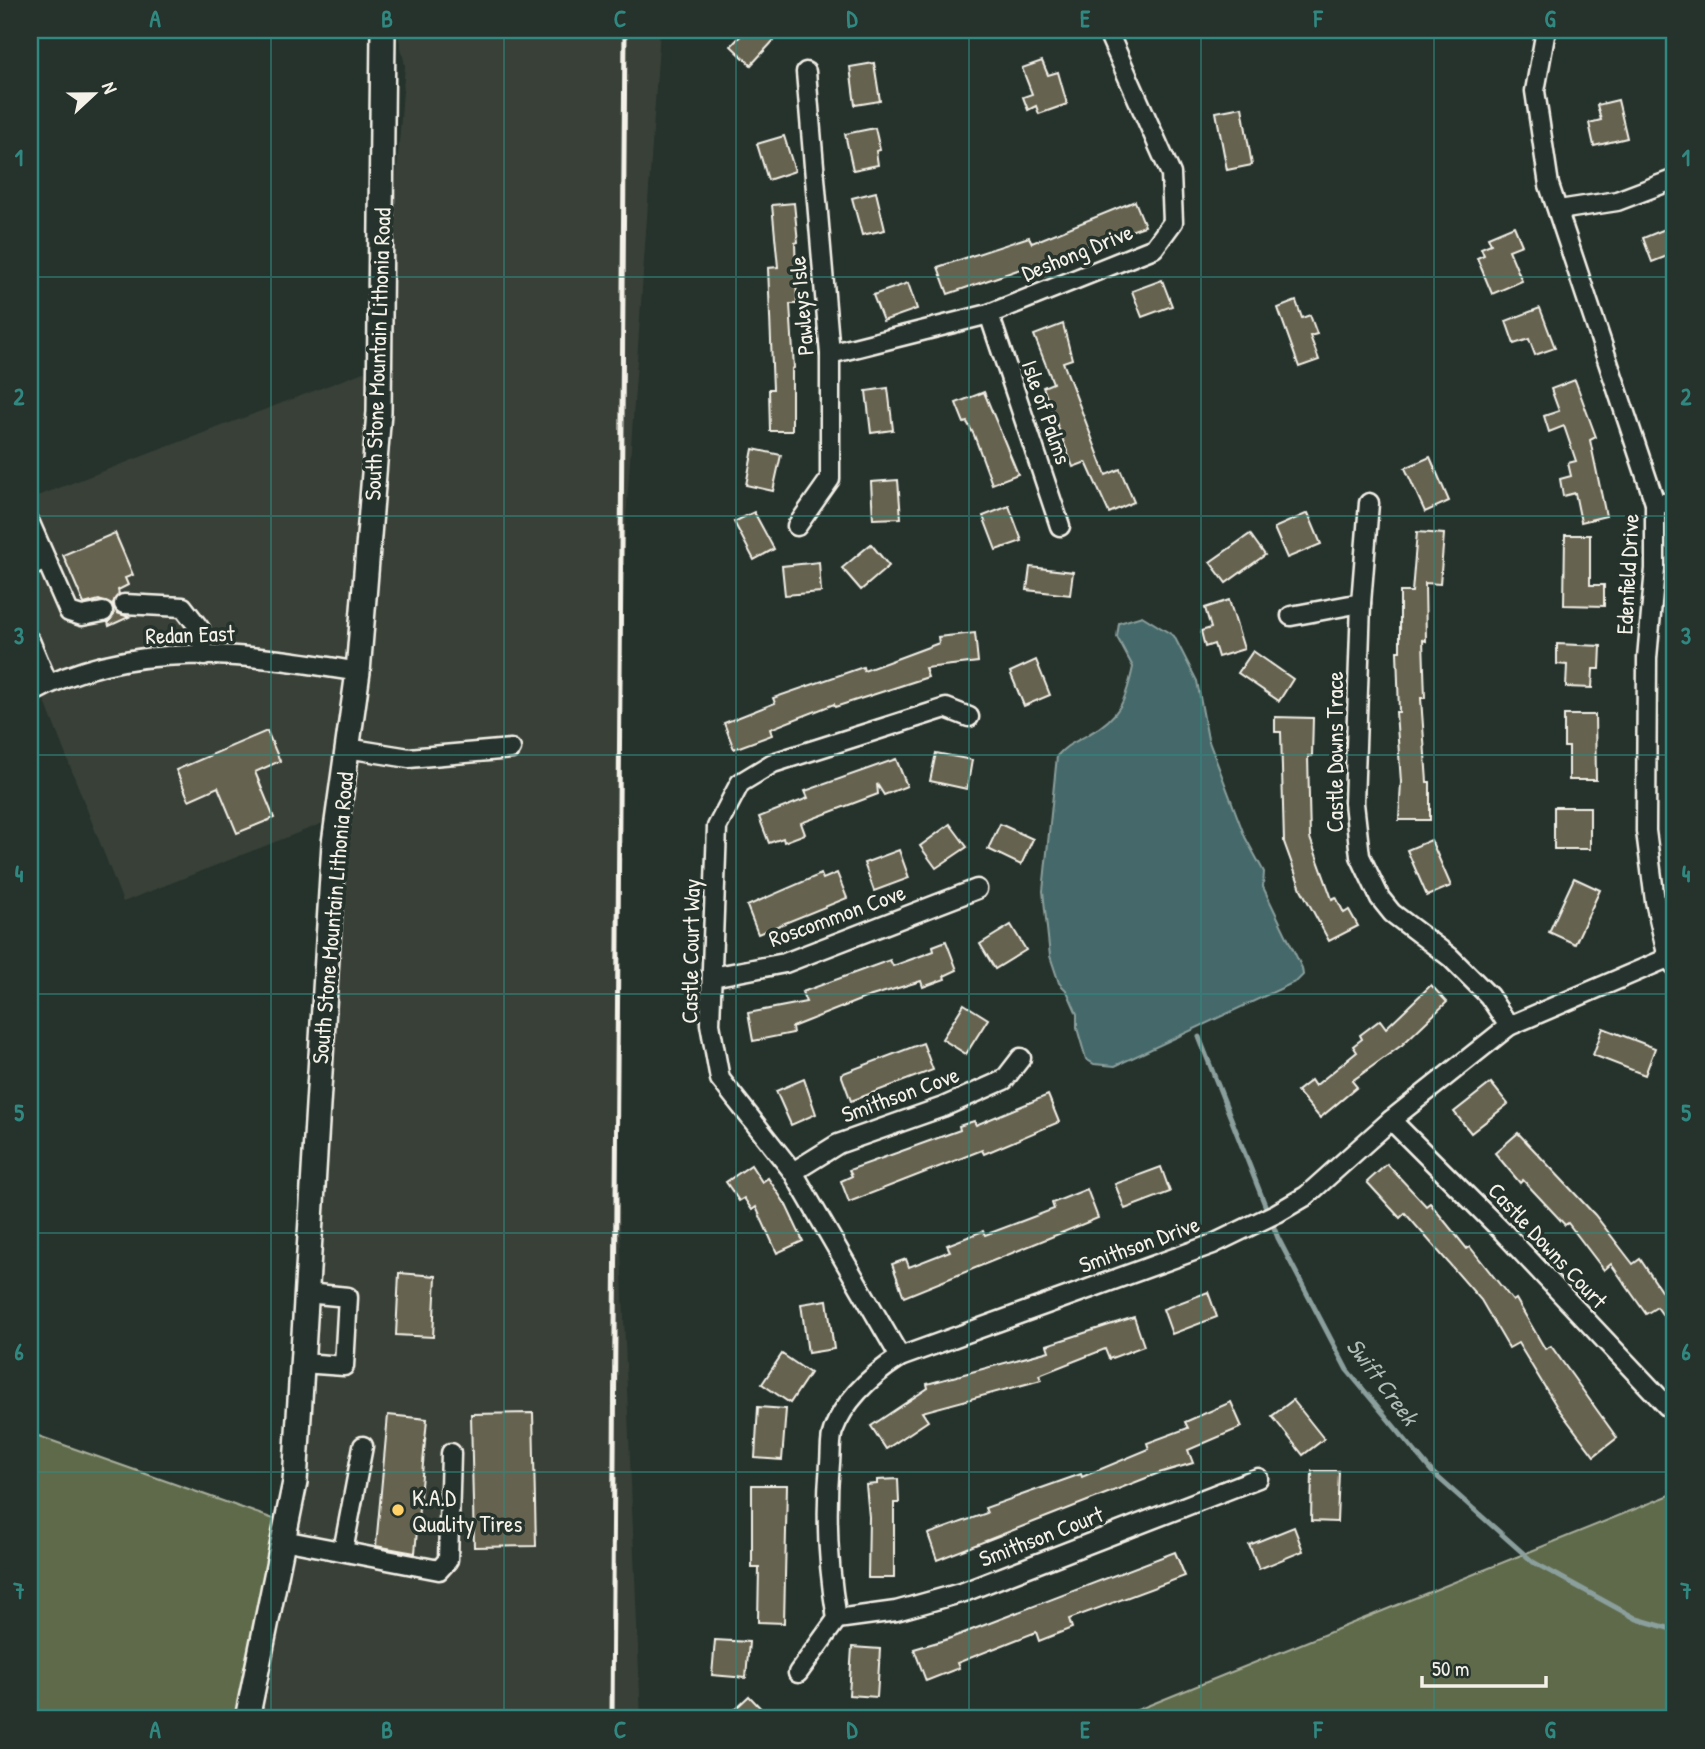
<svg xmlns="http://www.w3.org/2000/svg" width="1705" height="1749" font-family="'Patrick Hand',sans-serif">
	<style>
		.built { fill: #394137 }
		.green { fill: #5e6b4c; stroke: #a9ae9a; stroke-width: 2 }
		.water { fill: #45696a; stroke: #8b9f9c; stroke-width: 2 }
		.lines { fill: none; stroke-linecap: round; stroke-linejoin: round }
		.stream { stroke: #8b9f9c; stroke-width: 5 }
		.building { fill: #65624f; stroke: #f4f1e8; stroke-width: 2 }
		.minor-casing { stroke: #f4f1e8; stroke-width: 23 }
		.major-casing { stroke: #f4f1e8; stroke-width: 28 }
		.minor { stroke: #26332d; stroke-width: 18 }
		.major { stroke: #26332d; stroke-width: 23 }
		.rail { stroke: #f4f1e8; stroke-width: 5 }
		.grid { fill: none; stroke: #318880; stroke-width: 2; stroke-opacity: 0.55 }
		.poi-dot { fill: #ffd166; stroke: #26332d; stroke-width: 2.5 }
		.labels { text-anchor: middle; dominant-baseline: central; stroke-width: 7; stroke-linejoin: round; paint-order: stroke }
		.street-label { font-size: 23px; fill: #f4f1e8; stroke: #26332d }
		.poi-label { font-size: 23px; fill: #f4f1e8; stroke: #26332d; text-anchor: start }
		.water-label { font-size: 24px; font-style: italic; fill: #aebbb6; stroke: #26332d }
		.neatline { fill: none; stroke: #318880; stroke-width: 2.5 }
		.grid-label { font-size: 23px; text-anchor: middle; font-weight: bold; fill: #318880 }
	</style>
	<rect width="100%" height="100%" fill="#26332d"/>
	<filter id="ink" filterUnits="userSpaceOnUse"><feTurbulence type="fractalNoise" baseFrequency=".0143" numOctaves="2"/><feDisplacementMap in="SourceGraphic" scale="14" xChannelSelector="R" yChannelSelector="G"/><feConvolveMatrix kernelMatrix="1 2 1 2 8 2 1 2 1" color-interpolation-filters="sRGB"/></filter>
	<g filter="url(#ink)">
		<polygon class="built" points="397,30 660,30 624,547 618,1049 617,1154 641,1719 245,1719 282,1522 333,819 123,902 30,663 30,499 382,365 405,65"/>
		<g class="green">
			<polygon points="30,1433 282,1522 245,1719 30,1719"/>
			<polygon points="1675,1493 1675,1719 1115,1719"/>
		</g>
		<path class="water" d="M1142 616 1174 636 1197 681 1208 739 1245 837 1264 872 1263 887 1302 968 1303 975 1297 981 1115 1066 1094 1064 1086 1059 1077 1028V1014L1067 991 1059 983 1050 956 1043 891 1057 756C1067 744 1076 742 1089 734 1120 717 1126 700 1133 667L1117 637 1119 623Z"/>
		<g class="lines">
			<polyline class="stream" points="1199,1037 1278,1238 1347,1370 1433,1473 1533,1562 1637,1619 1675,1630"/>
		</g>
		<g class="building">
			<polygon points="746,30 767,30 776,38 751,65 731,46"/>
			<polygon points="1042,61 1048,75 1058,72 1067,104 1039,114 1036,106 1028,110 1023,97 1032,94 1022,68"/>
			<polygon points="874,63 880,101 855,105 850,67"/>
			<polygon points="1618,100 1627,138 1594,146 1589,123 1601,120 1597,105"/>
			<polygon points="1242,107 1252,165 1227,170 1216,112"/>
			<polygon points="875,128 880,150 876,151 878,165 853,170 845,134"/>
			<polygon points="784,136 795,171 768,180 757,144"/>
			<polygon points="876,192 885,230 862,235 852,198"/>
			<polygon points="1135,201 1145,226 948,294 938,267 1029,237 1032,243"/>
			<polygon points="794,203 798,242 795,243 797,304 790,304 794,368 792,369 792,431 770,431 769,389 773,389 768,268 778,267 772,205"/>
			<polygon points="1675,225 1675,253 1652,262 1643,238"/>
			<polygon points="1514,226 1522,245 1509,250 1522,281 1492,294 1477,258 1484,255 1481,248 1491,244 1488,237"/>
			<polygon points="1162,280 1172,306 1142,317 1132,291"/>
			<polygon points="908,283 917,309 883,321 873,295"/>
			<polygon points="1296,301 1302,318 1310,315 1317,334 1310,336 1319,360 1299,367 1278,308"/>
			<polygon points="1540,308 1555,348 1535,355 1529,339 1514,344 1506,321"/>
			<polygon points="1063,324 1072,359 1063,362 1106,475 1120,469 1134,502 1109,513 1086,462 1073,467 1043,387 1053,383 1034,335"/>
			<polygon points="1575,380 1596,437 1590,440 1606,516 1581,522 1575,493 1563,496 1560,479 1571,476 1568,463 1576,461 1564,426 1549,432 1544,416 1559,411 1551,389"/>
			<polygon points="888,388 893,430 871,433 866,391"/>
			<polygon points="984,392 1018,474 992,484 974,435 967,422 964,423 956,403"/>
			<polygon points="753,449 781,455 773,491 746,485"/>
			<polygon points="1430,457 1449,501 1425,512 1405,468"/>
			<polygon points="898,480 901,518 873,519 871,482"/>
			<polygon points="1009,506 1022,541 996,550 983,516"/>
			<polygon points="754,512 774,549 754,560 734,522"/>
			<polygon points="1308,513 1321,544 1287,558 1274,528"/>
			<polygon points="1417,532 1444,534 1440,584 1425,583 1426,641 1423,640 1425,698 1421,698 1427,782 1430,782 1430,820 1399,820 1401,782 1396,712 1399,712 1397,651 1400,651 1400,592 1412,592"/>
			<polygon points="115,533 133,575 125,578 128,585 118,590 119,594 113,603 117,613 129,617 109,626 108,622 114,615 112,605 99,600 84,604 63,555"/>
			<polygon points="1250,534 1265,555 1226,583 1210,562"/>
			<polygon points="1565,535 1590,535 1590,585 1604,585 1604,606 1564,605"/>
			<polygon points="871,544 889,566 861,590 842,568"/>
			<polygon points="819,562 821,592 785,595 782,566"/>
			<polygon points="1030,567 1073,572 1070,595 1027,590"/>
			<polygon points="1229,600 1244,649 1218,657 1214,644 1205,647 1201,631 1211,628 1205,608"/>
			<polygon points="975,633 978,662 925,668 928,677 835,707 834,704 770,729 772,735 734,749 724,723 775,703 773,698 863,667 864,671 939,643 938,637"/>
			<polygon points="1557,644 1601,646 1600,669 1593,669 1592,688 1566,687 1567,665 1557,664"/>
			<polygon points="1253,651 1293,679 1279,701 1238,673"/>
			<polygon points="1036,660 1050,695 1024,706 1010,672"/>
			<polygon points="1564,715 1595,715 1596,780 1569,780 1569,747 1564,747"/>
			<polygon points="1275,717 1313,718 1312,756 1308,756 1310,838 1332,899 1336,897 1344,913 1349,910 1358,926 1329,941 1301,889 1284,842 1281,732 1275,732"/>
			<polygon points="267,731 280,761 255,772 274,818 237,833 218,787 189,800 176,770"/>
			<polygon points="936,753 972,760 967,789 930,781"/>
			<polygon points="896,759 907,786 884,795 877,784 878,794 801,823 805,834 784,842 783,838 769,843 759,817 808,798 805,791"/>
			<rect x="1554" y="807" width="36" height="42"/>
			<polygon points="950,824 967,847 936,868 920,846"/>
			<polygon points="1000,824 1033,839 1021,865 988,849"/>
			<polygon points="1431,840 1451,886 1427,896 1407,850"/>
			<polygon points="899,850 909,878 874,891 864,863"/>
			<polygon points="837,873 847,898 758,934 747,906 821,874 823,879"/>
			<polygon points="1574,878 1600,890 1575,944 1549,932"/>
			<polygon points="1011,925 1026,950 995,969 980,944"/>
			<polygon points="946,941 957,970 944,976 945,979 923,987 921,981 865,998 792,1027 793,1033 753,1041 748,1013 806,1002 802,992 890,960 893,966 934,951 933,946"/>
			<polygon points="1431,985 1447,1002 1402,1045 1352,1081 1357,1087 1320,1118 1297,1091 1311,1080 1315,1086 1357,1052 1353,1046 1362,1039 1360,1035 1380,1020 1386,1028"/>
			<polygon points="964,1004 988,1019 966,1054 942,1039"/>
			<polygon points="1603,1028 1655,1048 1645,1075 1593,1055"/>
			<polygon points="923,1043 933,1070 851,1101 841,1074"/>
			<polygon points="804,1079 816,1114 791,1125 776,1091"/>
			<polygon points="1491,1083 1508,1104 1471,1133 1454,1112"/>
			<polygon points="1048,1095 1059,1122 984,1154 982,1150 849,1202 841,1181 852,1176 849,1170 960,1130 959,1126 974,1121 976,1125"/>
			<polygon points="1518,1133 1595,1215 1633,1264 1640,1259 1675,1311 1675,1332 1657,1307 1646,1314 1611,1264 1604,1270 1568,1223 1565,1225 1523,1180 1520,1183 1495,1153"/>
			<polygon points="1387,1164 1426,1206 1430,1203 1467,1249 1470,1247 1513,1301 1516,1299 1545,1349 1551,1346 1617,1438 1594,1456 1557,1407 1518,1343 1509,1348 1481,1300 1405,1213 1400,1218 1367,1182"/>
			<polygon points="751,1165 762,1182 768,1178 786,1205 803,1241 777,1253 756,1207 752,1210 744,1198 739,1201 726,1182"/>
			<polygon points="1161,1167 1170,1192 1125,1209 1115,1184"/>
			<polygon points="1087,1189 1098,1218 904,1297 892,1264 906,1259 909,1267 950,1251 947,1245 983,1231 985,1235 1054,1209 1052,1203"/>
			<polygon points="399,1273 436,1276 433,1337 396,1335"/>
			<polygon points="1208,1292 1217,1317 1172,1334 1163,1309"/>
			<polygon points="827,1300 834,1349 808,1353 801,1304"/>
			<polygon points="1134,1317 1144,1346 1109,1359 1105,1349 1039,1375 1041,1380 922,1412 928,1421 886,1449 871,1426 928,1388 927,1384 1049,1351 1047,1345"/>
			<polygon points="782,1354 810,1373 790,1403 762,1384"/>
			<polygon points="1293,1400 1324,1439 1303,1455 1272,1416"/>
			<polygon points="1231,1402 1242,1427 1188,1450 1193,1463 1159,1473 937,1560 928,1534 987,1513 985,1508 1081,1474 1082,1477 1149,1449 1147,1443 1188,1428 1185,1422"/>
			<polygon points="758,1407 786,1409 782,1460 755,1458"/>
			<polygon points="533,1413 536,1546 474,1547 471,1414"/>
			<polygon points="388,1415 427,1419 415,1553 376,1546"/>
			<polygon points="1312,1471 1339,1471 1337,1522 1311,1521"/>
			<polygon points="898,1479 899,1503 894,1503 894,1578 868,1578 869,1517 866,1485 877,1484 877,1480"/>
			<polygon points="752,1485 787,1485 784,1623 758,1622 759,1568 752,1568"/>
			<polygon points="1294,1527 1303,1551 1259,1569 1249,1545"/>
			<polygon points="1175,1552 1185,1576 1069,1619 1072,1628 1039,1641 1036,1632 957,1663 959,1668 926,1681 914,1649 948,1639"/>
			<polygon points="715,1640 749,1642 746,1678 712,1675"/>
			<polygon points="852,1647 880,1649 877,1697 849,1695"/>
			<polygon points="749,1696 771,1719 741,1719 733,1711"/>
		</g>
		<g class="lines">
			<defs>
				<g id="minor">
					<polyline points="1546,30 1535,91 1549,185 1655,503 1655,569 1647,658 1646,831 1655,901 1668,958 1674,965"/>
					<polyline points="1559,210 1617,201 1675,179"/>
					<polyline points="989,314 1060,526"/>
					<polyline points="830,354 989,314 1154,248 1173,222 1171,174 1107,30"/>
					<polyline points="1369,503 1361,603 1354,803 1360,856 1380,898 1392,913 1450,957 1489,996 1509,1026"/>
					<polyline points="1655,503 1675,503"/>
					<polyline points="30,523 69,612 82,616 103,612"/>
					<polyline points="797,526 830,479 830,354 806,72"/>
					<polyline points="30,567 46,560"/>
					<polyline points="124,604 183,607 200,629 204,656"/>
					<polyline points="1291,616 1361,603"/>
					<polyline points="30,641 48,684"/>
					<path d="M30 694C129 638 250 653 358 672"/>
					<polyline points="347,748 409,758 511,749"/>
					<polyline points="712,977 785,963 977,889"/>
					<polyline points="1391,1120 1504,1233 1667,1406"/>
					<polyline points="793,1172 838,1144 943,1107 1004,1080 1021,1058"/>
					<polyline points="900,1357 793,1172 720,1079 710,1024 717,827 740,783 773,763 946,708 969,717"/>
					<polyline points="302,1363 344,1366 348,1297 306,1293"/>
					<polyline points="283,1540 439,1570 448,1560 451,1453"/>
					<polyline points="343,1551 363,1446"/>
					<polyline points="837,1619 896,1611 964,1592 1258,1478"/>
					<path d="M798 1673 837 1619C828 1566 825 1516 830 1463 831 1453 830 1440 833 1431 845 1399 872 1375 900 1357L1213 1244 1277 1213 1306 1196 1391 1120 1509 1026 1675 955"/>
				</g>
				<polyline id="major" points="247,1719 295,1482 334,843 358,672 379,412 383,30"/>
			</defs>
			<use href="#minor" class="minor-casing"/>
			<use href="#major" class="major-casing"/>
			<use href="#minor" class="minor"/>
			<use href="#major" class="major"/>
			<polyline class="rail" points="612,1719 625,30"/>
		</g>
	</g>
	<path class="grid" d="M271 30V1719M504 30V1719M736 30V1719M969 30V1719M1201 30V1719M1434 30V1719M30 277H1675M30 516H1675M30 755H1675M30 994H1675M30 1233H1675M30 1472H1675"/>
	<circle class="poi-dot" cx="398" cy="1510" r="7"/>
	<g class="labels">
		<g class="street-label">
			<text transform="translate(1077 252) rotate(-22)">Deshong Drive</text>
			<text transform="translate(801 306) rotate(-95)">Pawleys Isle</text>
			<text transform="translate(377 354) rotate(-88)">South Stone Mountain Lithonia Road</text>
			<text transform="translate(1047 412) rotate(71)">Isle of Palms</text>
			<text transform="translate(1627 574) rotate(-87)">Edenfield Drive</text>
			<text transform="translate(190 634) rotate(-2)">Redan East</text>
			<text transform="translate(1334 752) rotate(-90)">Castle Downs Trace</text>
			<text transform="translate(837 915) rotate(-20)">Roscommon Cove</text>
			<text transform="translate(332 918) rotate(-85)">South Stone Mountain Lithonia Road</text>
			<text transform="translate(690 951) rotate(-89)">Castle Court Way</text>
			<text transform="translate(900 1094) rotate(-20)">Smithson Cove</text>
			<text transform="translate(1139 1244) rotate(-20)">Smithson Drive</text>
			<text transform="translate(1548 1245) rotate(47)">Castle Downs Court</text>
			<text transform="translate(1041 1536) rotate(-21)">Smithson Court</text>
		</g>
		<g class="poi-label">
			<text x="412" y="1497">K.A.D<tspan x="412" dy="26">Quality Tires</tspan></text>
		</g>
		<g class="water-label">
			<text transform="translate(1383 1381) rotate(53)">Swift Creek</text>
		</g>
	</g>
	<rect width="1705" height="1749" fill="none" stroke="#26332d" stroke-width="77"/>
	<g transform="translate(94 94) rotate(68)" stroke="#26332d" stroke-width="5" paint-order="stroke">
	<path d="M0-5L12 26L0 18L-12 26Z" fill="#f4f1e8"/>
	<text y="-10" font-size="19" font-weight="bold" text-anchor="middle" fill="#f4f1e8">N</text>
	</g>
	<path d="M1422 1676v10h124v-10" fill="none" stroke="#f4f1e8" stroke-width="3.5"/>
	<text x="1432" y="1676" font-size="21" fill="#f4f1e8" stroke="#26332d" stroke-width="5" paint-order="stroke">50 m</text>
	<rect x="38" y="38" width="1628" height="1672" class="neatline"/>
	<g class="grid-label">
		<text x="155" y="27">A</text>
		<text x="387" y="27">B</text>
		<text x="620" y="27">C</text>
		<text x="852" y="27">D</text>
		<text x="1085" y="27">E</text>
		<text x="1318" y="27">F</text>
		<text x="1550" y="27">G</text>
		<text x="19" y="166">1</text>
		<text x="1686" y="166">1</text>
		<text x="19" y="405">2</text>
		<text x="1686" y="405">2</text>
		<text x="19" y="644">3</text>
		<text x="1686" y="644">3</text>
		<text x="19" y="882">4</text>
		<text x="1686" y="882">4</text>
		<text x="19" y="1121">5</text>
		<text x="1686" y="1121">5</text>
		<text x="19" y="1360">6</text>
		<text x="1686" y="1360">6</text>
		<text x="19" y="1599">7</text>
		<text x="1686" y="1599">7</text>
		<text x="155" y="1738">A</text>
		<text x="387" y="1738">B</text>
		<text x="620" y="1738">C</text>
		<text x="852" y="1738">D</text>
		<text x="1085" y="1738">E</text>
		<text x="1318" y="1738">F</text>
		<text x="1550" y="1738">G</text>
	</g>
</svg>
